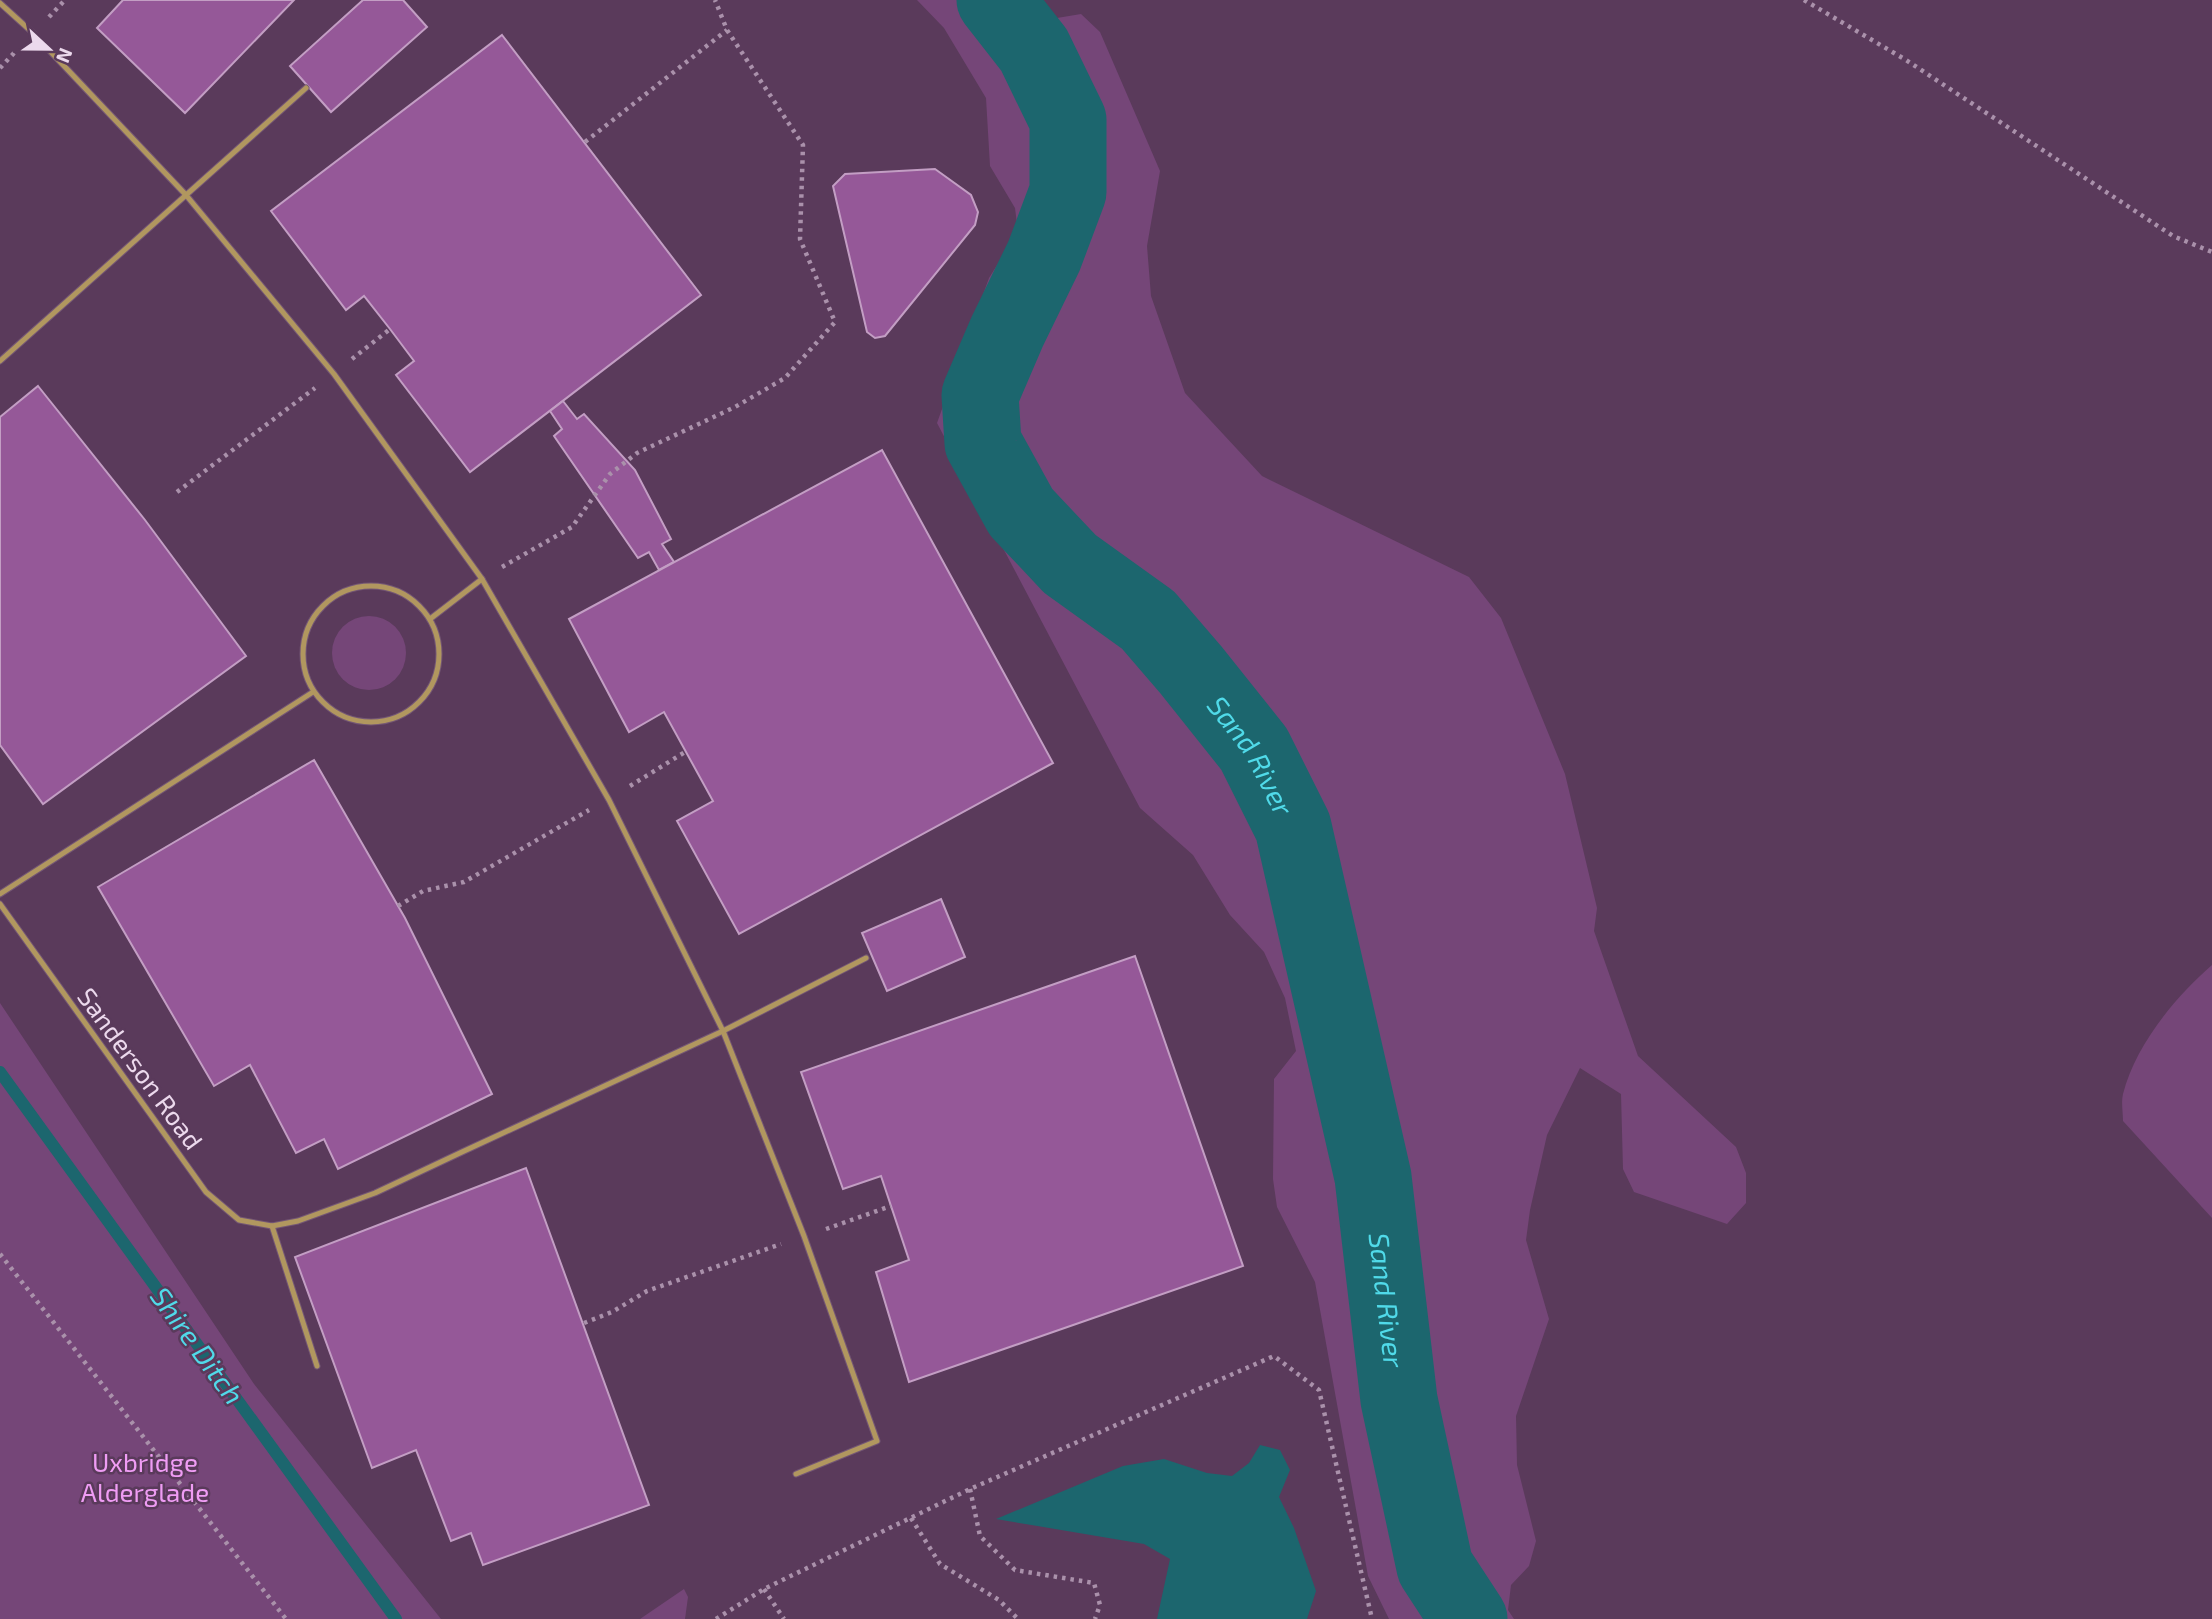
<svg xmlns="http://www.w3.org/2000/svg" width="2212" height="1619" font-family="'Exo 2',sans-serif">
	<style>
		.green { fill: #754678 }
		.water { fill: #1c666e }
		.lines { fill: none; stroke-linecap: round; stroke-linejoin: round }
		.stream { stroke: #1c666e; stroke-width: 12 }
		.river { stroke: #1c666e; stroke-width: 77 }
		.building { fill: #955898; stroke: #c39ec4; stroke-width: 2 }
		.service-casing { stroke: #745775; stroke-width: 7 }
		.path { stroke: #aa91ab; stroke-width: 4.5; stroke-dasharray: 3.5 5; stroke-linecap: butt }
		.service { stroke: #b1975f; stroke-width: 5 }
		.labels { text-anchor: middle; dominant-baseline: central; stroke-width: 5; stroke-linejoin: round; paint-order: stroke }
		.street-label { font-size: 26px; fill: #ecd9ed; stroke: #5a3a5b }
		.park-label { font-size: 26px; fill: #ef9cf4; stroke: #5a3a5b }
		.water-label { font-size: 28px; font-style: italic; fill: #50dae9; stroke: #5a3a5b }
	</style>
	<rect width="100%" height="100%" fill="#5a3a5b"/>
	<g class="green">
		<polygon points="917,0 1030,0 1039,21 1081,14 1100,32 1160,171 1147,246 1151,296 1185,393 1262,476 1469,577 1501,618 1565,774 1597,908 1594,931 1638,1056 1736,1147 1746,1173 1746,1203 1727,1224 1634,1192 1623,1169 1621,1094 1580,1068 1547,1135 1530,1210 1526,1240 1549,1319 1516,1416 1517,1465 1536,1541 1529,1566 1511,1585 1508,1610 1514,1619 1389,1619 1368,1576 1315,1282 1277,1207 1273,1179 1274,1079 1296,1051 1285,998 1264,952 1230,915 1193,855 1140,808 937,423 989,278 1018,232 1015,208 990,166 986,98 944,28"/>
		<circle cx="369" cy="653" r="37"/>
		<path d="M2212 965V1218L2123 1121C2123 1112 2121 1102 2123 1094 2135 1046 2175 997 2212 965Z"/>
		<polygon points="0,1003 254,1384 441,1619 0,1619"/>
		<polygon points="684,1589 688,1597 685,1619 640,1619"/>
	</g>
	<polygon class="water" points="1260,1445 1280,1450 1290,1470 1279,1497 1294,1528 1316,1591 1307,1619 1157,1619 1170,1559 1144,1544 996,1519 1123,1466 1164,1459 1207,1473 1232,1476 1249,1463"/>
	<g class="lines">
		<polyline class="stream" points="0,1072 396,1619"/>
		<path class="river" id="s1" d="M995 0 1034 50 1068 120V192L1044 256 1007 332 980 395 983 443 1021 512 1070 564 1148 620 1191 670 1254 749 1293 827 1373 1177 1399 1400 1435 1567 1469 1619"/>
	</g>
	<g class="building">
		<polygon points="123,0 294,0 185,113 97,28"/>
		<polygon points="363,0 403,0 427,27 331,112 290,66"/>
		<polygon points="502,35 701,295 470,472 396,375 414,361 390,329 364,296 346,310 271,211"/>
		<polygon points="935,169 971,195 978,212 975,225 885,336 875,338 867,332 833,186 845,174"/>
		<polygon points="38,386 145,520 246,656 43,804 0,745 0,417"/>
		<polygon points="563,401 577,419 584,414 635,470 671,539 662,544 674,562 659,570 649,552 638,558 554,436 562,429 550,411"/>
		<polygon points="882,450 1053,763 739,934 677,821 713,801 664,712 629,732 569,619"/>
		<polygon points="314,760 405,918 492,1094 338,1169 324,1139 296,1153 250,1065 214,1086 98,887"/>
		<polygon points="941,899 965,957 887,991 862,933"/>
		<polygon points="1135,956 1243,1266 909,1382 876,1272 909,1260 881,1176 843,1189 801,1072"/>
		<polygon points="526,1168 649,1505 483,1565 471,1533 451,1541 416,1450 372,1468 295,1257"/>
	</g>
	<g class="lines">
		<defs>
			<g id="service">
				<polyline points="0,3 33,33 186,195 334,374 482,579 609,800 723,1031 804,1236 877,1441 796,1474"/>
				<polyline points="0,361 306,88"/>
				<circle cx="371" cy="654" r="68"/>
				<polyline points="430,619 482,579"/>
				<polyline points="0,894 313,692"/>
				<polyline points="0,904 206,1192 239,1220 272,1226 298,1221 375,1193 462,1152 723,1031 866,958"/>
				<polyline points="272,1226 317,1366"/>
			</g>
		</defs>
		<use href="#service" class="service-casing"/>
		<g class="path">
			<polyline points="1804,0 1906,60 2173,236 2212,252"/>
			<polyline points="49,17 65,0"/>
			<polyline points="0,68 16,51"/>
			<polyline points="585,142 727,30"/>
			<polyline points="352,359 390,329"/>
			<polyline points="177,492 315,388"/>
			<polyline points="502,567 572,527 610,474 637,453 735,407 785,378 835,322 800,239 803,145 727,30 715,0"/>
			<polyline points="630,786 685,752"/>
			<polyline points="398,906 423,891 464,882 589,810"/>
			<polyline points="826,1229 891,1206"/>
			<polyline points="0,1254 286,1619"/>
			<polyline points="584,1323 612,1312 647,1291 781,1244"/>
			<polyline points="970,1489 980,1536 1015,1570 1094,1583 1100,1605 1095,1619"/>
			<polyline points="911,1518 940,1564 999,1600 1018,1619"/>
			<polyline points="764,1589 784,1619"/>
			<polyline points="716,1619 764,1589 970,1489 1274,1356 1319,1390 1372,1619"/>
		</g>
		<use href="#service" class="service"/>
	</g>
	<g class="labels">
		<g class="street-label">
			<text transform="translate(141 1068) rotate(54)">Sanderson Road</text>
		</g>
		<g class="park-label">
			<text x="145" y="1461">Uxbridge<tspan x="145" dy="30">Alderglade</tspan></text>
		</g>
		<g class="water-label">
			<text stroke="none"><textPath href="#s1" startOffset="900">Sand River</textPath></text>
			<text stroke="none"><textPath href="#s1" startOffset="1466">Sand River</textPath></text>
			<text transform="translate(198 1345) rotate(54)">Shire Ditch</text>
		</g>
	</g>
	<g transform="translate(49 49) rotate(112)" stroke="#5a3a5b" stroke-width="5" paint-order="stroke">
	<path d="M0-5L12 26L0 18L-12 26Z" fill="#ecd9ed"/>
	<text y="-10" font-size="19" font-weight="bold" text-anchor="middle" fill="#ecd9ed">N</text>
	</g>
</svg>
